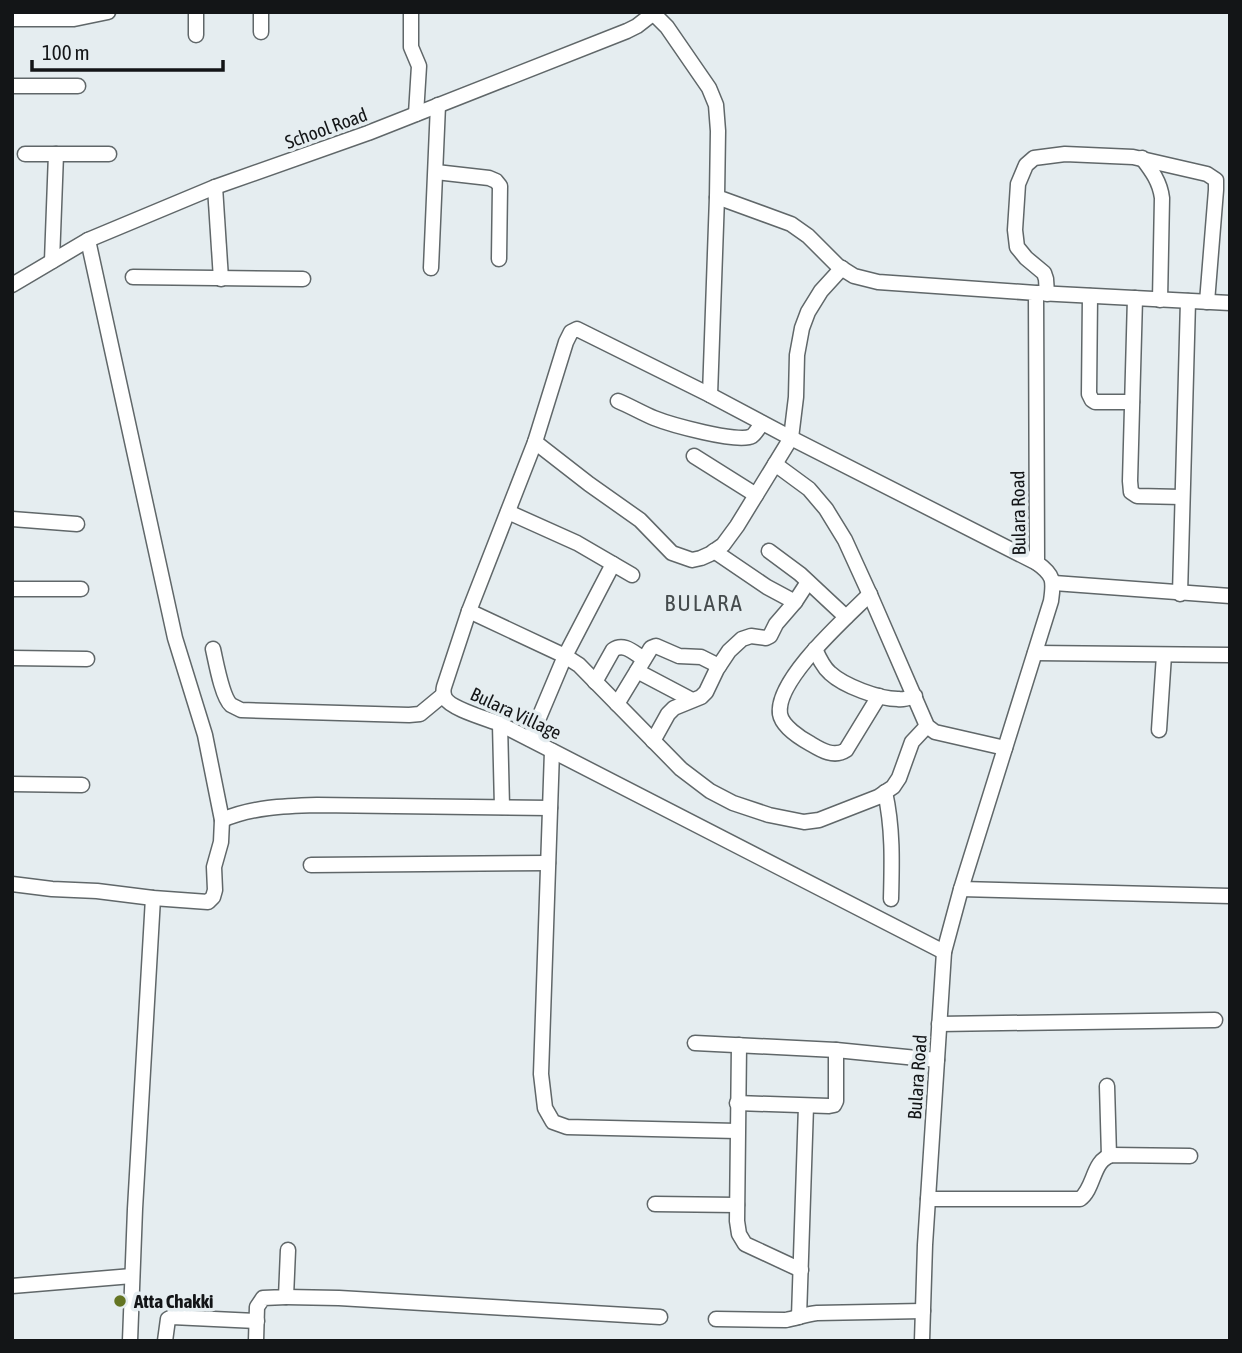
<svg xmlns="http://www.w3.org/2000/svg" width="1242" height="1353" font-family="'Asap Condensed',sans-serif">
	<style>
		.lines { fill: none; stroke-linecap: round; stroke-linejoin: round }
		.minor-casing { stroke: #606769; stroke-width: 17 }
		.minor { stroke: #fff; stroke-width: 14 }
		.poi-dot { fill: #647523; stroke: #e5edf0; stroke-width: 2.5 }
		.labels { text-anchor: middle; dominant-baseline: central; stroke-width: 7; stroke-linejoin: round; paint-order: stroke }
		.street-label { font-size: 19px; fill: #131517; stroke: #e5edf0 }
		.poi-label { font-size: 19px; font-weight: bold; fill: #131517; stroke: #e5edf0; text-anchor: start }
		.quarter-label { font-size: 23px; letter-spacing: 2px; fill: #454b4d; stroke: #e5edf0 }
	</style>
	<rect width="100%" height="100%" fill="#e5edf0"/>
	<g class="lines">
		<defs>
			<g id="minor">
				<polyline points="411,12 411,47 419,66 416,114"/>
				<path d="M654 14 667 27 709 88 716 105 718 131 717 197 791 224 808 236 838 266 854 276 878 282 1036 293 1037 563C1054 575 1054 581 1051 601L961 889 944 952 925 1245 922 1341"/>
				<polyline points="12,19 74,19 108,12"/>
				<polyline points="261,32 261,12"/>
				<polyline points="196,35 196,12"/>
				<polyline points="12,86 78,86"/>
				<polyline points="25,154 109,154"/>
				<path d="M1142 158C1152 171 1160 182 1162 198L1160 300"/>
				<polyline points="436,172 489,178 496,181 500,186 499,259"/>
				<polyline points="215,187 221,279"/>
				<polyline points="52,261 56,154"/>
				<polyline points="431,268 438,105"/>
				<polyline points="133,277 303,279"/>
				<polyline points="12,285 88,240 215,187 368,133 627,31 637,26 655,12"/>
				<polyline points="1038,293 1230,303"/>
				<polyline points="1047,294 1046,279 1044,273 1026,258 1017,247 1015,230 1018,184 1026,165 1034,158 1065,154 1133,157 1207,174 1216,180 1216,190 1207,302"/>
				<polyline points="1090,296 1089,394 1092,400 1095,402 1132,402"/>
				<polyline points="1135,298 1130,481 1131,492 1137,496 1182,497"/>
				<polyline points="710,395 717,197"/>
				<path d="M618 401C630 406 642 413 654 418 669 424 739 444 752 436 756 433 759 427 762 423"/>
				<polyline points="535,442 589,484 640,520 672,553 692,560 701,558 710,554 723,545 737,526 791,438 796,397 797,355 802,328 808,312 821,291 842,268"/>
				<polyline points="694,456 756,495"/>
				<polyline points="775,464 809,489 826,509 845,540 871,597 927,726 935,732 1005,748"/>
				<polyline points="508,512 577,543 632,575"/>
				<polyline points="12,519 77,524"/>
				<polyline points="714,551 767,587 795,602"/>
				<polyline points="769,551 800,574 846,617"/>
				<polyline points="1054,583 1230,596"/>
				<polyline points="12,589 81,589"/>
				<path d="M870 594C847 617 775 680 780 714 782 726 800 738 811 744 821 750 834 758 846 750L879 696"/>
				<polyline points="1180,594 1188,301"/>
				<polyline points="469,611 565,656 579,665 681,769 710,791 733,803 769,815 804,822 819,820 878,797 893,787 899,778 912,742 927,726"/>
				<path d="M213 649C216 662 222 697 231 705 233 706 239 709 241 710L409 715 420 714 443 695"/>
				<path d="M815 649C819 658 823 667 830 673 844 686 879 699 898 699 904 700 909 698 915 696"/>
				<polyline points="1035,653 1230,655"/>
				<polyline points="12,658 87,659"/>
				<polyline points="637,671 692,700"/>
				<path d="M595 682 613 650C624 642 634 653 644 659"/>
				<polyline points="617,704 651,648 656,646 679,656 701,657 719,666"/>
				<polyline points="500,724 502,807"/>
				<polyline points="1159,730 1164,655"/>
				<polyline points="530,739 565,656 613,564"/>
				<polyline points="653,741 668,714 674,708 701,697 706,692 717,669 729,651 742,639 751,636 766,638 770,636 776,624 795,602 808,582"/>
				<polyline points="552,751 541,1074 545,1108 553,1122 567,1127 737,1131"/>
				<polyline points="12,784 82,785"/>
				<path d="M885 792C893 828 892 862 891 899"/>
				<path d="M222 820C252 807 284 806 317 805L550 808"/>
				<polyline points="311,865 548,863"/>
				<polyline points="12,884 52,889 97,891 153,898 208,902 213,897 215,890 214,867 221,842 222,820 205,735 175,638 88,240"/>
				<polyline points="961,889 1230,896"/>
				<path d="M944 952 500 724C488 719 451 709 445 698 443 694 443 691 444 687L469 611 535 442 566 342 571 332 577 329 710 395 791 438 1037 563"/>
				<polyline points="939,1024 1215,1020"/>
				<polyline points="695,1043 836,1050 937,1060"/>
				<polyline points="739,1045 737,1221 739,1234 745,1244 801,1270"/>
				<polyline points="1107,1086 1109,1156"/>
				<polyline points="737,1103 829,1106 834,1105 836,1101 836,1050"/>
				<path d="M928 1199H1080C1095 1188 1092 1160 1112 1155L1190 1156"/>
				<polyline points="655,1204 737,1205"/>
				<polyline points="12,1286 132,1276"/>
				<polyline points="286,1297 339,1298 660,1317"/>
				<polyline points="799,1317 806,1106"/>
				<path d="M716 1319 786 1320C797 1318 806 1314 817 1313L923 1311"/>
				<polyline points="130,1341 135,1209 153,898"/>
				<polyline points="165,1341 168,1319 172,1317 257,1321"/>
				<polyline points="256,1341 257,1307 263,1298 286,1297 288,1250"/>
			</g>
		</defs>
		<use href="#minor" class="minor-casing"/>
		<use href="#minor" class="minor"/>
	</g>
	<circle class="poi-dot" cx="120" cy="1301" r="7"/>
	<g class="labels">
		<g class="street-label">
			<text transform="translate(326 128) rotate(-20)">School Road</text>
			<text transform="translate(1018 513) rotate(-91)">Bulara Road</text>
			<text transform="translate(516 713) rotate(25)">Bulara Village</text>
			<text transform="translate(917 1077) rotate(-86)">Bulara Road</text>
		</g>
		<g class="poi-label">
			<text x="134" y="1301">Atta Chakki</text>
		</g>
		<g class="quarter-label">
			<text x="704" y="603">BULARA</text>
		</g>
	</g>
	<rect width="1242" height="1353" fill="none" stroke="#131517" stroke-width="28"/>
	<path d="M32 60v10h191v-10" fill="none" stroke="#131517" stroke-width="3.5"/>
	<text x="42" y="60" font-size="21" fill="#131517" stroke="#e5edf0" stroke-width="5" paint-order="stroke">100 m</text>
</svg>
